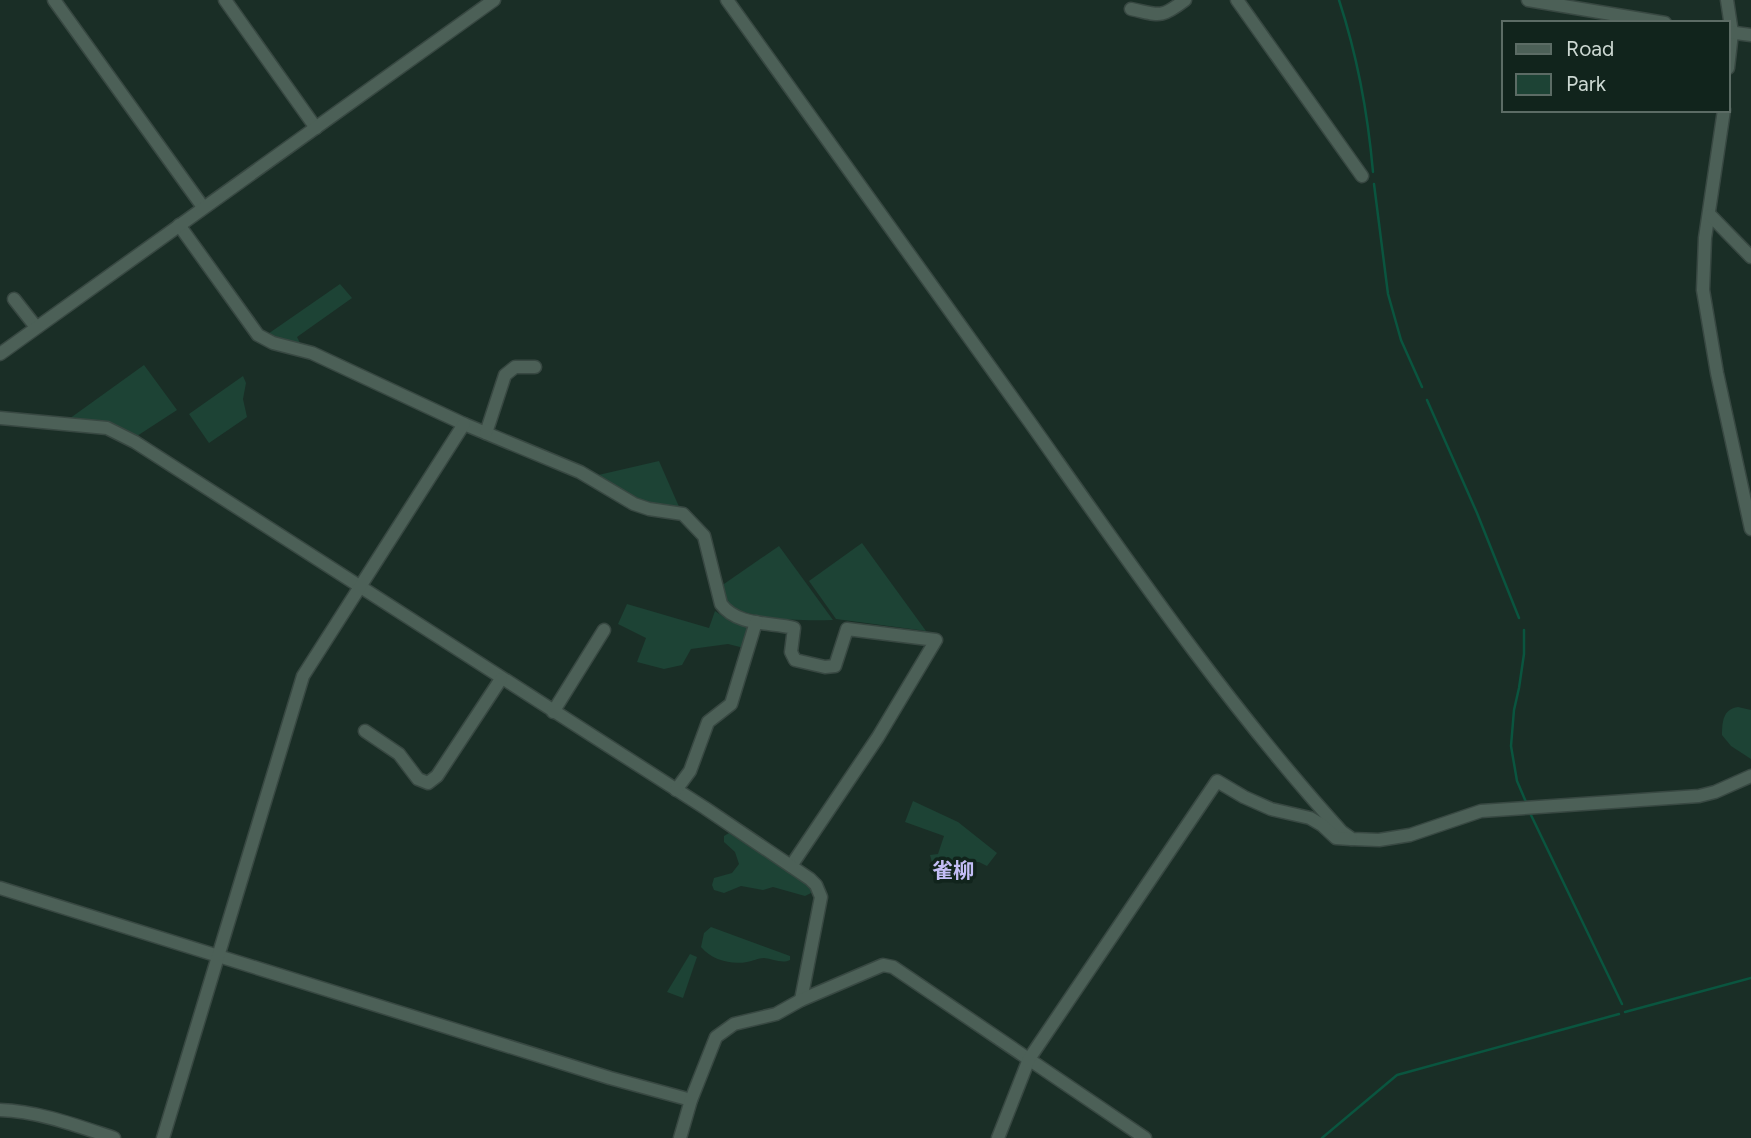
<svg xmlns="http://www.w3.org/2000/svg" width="1751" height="1138" font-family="Figtree,'Noto Sans JP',sans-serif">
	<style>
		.green { fill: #1d4335 }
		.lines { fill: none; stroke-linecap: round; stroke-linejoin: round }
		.stream { stroke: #0a553f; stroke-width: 2.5 }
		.minor-casing { stroke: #384842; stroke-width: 15 }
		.minor { stroke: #4c6057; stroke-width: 12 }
		.labels { text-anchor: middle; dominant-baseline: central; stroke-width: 7; stroke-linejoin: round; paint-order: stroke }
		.neighbourhood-label { font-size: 21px; font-weight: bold; fill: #c3bdf6; stroke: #11241c }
	</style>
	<rect width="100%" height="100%" fill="#1a2e26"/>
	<g class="green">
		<polygon points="340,284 352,298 297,337 301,345 265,336"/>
		<polygon points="144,365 177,410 137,436 115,425 69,419"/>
		<polygon points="243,376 246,383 243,399 247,417 209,443 189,414"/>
		<polygon points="659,461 680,509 636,501 594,476"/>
		<polygon points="862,543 926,631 836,619 809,581"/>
		<path d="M779 546 833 620C802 621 754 620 727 605L721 586Z"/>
		<polygon points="627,604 709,628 715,611 731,622 751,626 744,648 728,644 691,649 682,665 664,669 637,662 646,638 618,624"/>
		<path d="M1738 707 1751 710V759L1731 746 1722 735C1722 722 1723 709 1738 707Z"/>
		<polygon points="913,801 958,822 997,853 987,866 979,862 973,862 938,872 934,870 930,855 938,854 944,836 905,822"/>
		<polygon points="729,833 810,886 811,893 805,896 773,887 763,890 741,886 724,893 714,890 712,885 714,878 732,873 739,864 735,852 724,842 724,836"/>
		<path d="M711 927 790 956V960C782 964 773 959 764 958 758 958 753 961 747 962 731 965 712 960 701 947L704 933Z"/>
		<polygon points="690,954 697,957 683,998 667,992"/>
	</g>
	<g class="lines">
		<g class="stream">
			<path d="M1339 0C1357 55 1368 115 1373 172"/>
			<polyline points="1374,184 1388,294 1401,340 1422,387"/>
			<polyline points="1427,400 1477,513 1519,618"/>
			<polyline points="1524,630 1524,654 1519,688 1514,710 1511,746 1517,781 1526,802"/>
			<polyline points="1530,813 1622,1004"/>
			<polyline points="1625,1012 1751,978"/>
			<polyline points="1322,1138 1397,1075 1619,1014"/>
		</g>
		<defs>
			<g id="minor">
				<polyline points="54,0 203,207"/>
				<polyline points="225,0 316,128"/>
				<path d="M727 0C828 140 929 280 1029 421 1128 561 1226 704 1342 832L1352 839 1379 840 1410 835 1481 811 1699 796 1715 792 1751 776"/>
				<polyline points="1237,0 1362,176"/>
				<polyline points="1528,0 1665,23"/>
				<polyline points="1727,0 1732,33 1728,68"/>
				<path d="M1131 9C1160 15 1160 19 1185 0"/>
				<polyline points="1728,32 1751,35"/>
				<polyline points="1724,110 1705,238 1703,290 1717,373 1751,529"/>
				<polyline points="1710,215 1751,257"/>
				<path d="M179 225 258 335 273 343 312 353 464 424 580 472 634 504 649 509 683 514 704 536 721 604C737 626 770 622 794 628L791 652 795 660 825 667 835 666 847 629 936 640 878 737 791 866"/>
				<polyline points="14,299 36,327"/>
				<polyline points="0,354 494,0"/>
				<polyline points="0,418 107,428 135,442 705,808 810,879 816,885 821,897 801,1000"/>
				<polyline points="486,433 505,375 515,367 535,367"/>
				<polyline points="553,712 604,630"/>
				<polyline points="365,731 399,754 418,779 428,783 437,776 501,679"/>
				<polyline points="676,790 690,771 708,722 731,704 756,622"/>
				<polyline points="0,888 610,1078 691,1100"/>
				<path d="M0 1110C38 1111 78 1126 114 1138"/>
				<polyline points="163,1138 303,676 464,424"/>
				<polyline points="680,1138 691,1100 716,1037 734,1024 776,1014 801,1000 883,965 893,967 1145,1138"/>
				<polyline points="998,1138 1029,1059 1217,781 1244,797 1271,809 1310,818 1322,825 1336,838 1351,839"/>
			</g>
		</defs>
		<use href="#minor" class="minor-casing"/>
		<use href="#minor" class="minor"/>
	</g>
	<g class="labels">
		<g class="neighbourhood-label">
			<text x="953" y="870">雀柳</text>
		</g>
	</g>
	<rect x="1502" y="21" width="228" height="91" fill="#11241c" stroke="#5c6c65" stroke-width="2"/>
	<rect x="1516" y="44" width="35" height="10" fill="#4c6057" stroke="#5c6c65" stroke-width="2"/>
	<text x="1566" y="56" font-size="21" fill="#ccd8d2">Road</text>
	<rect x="1516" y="74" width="35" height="21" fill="#1d4335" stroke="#5c6c65" stroke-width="2"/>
	<text x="1566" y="91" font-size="21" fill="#ccd8d2">Park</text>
</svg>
